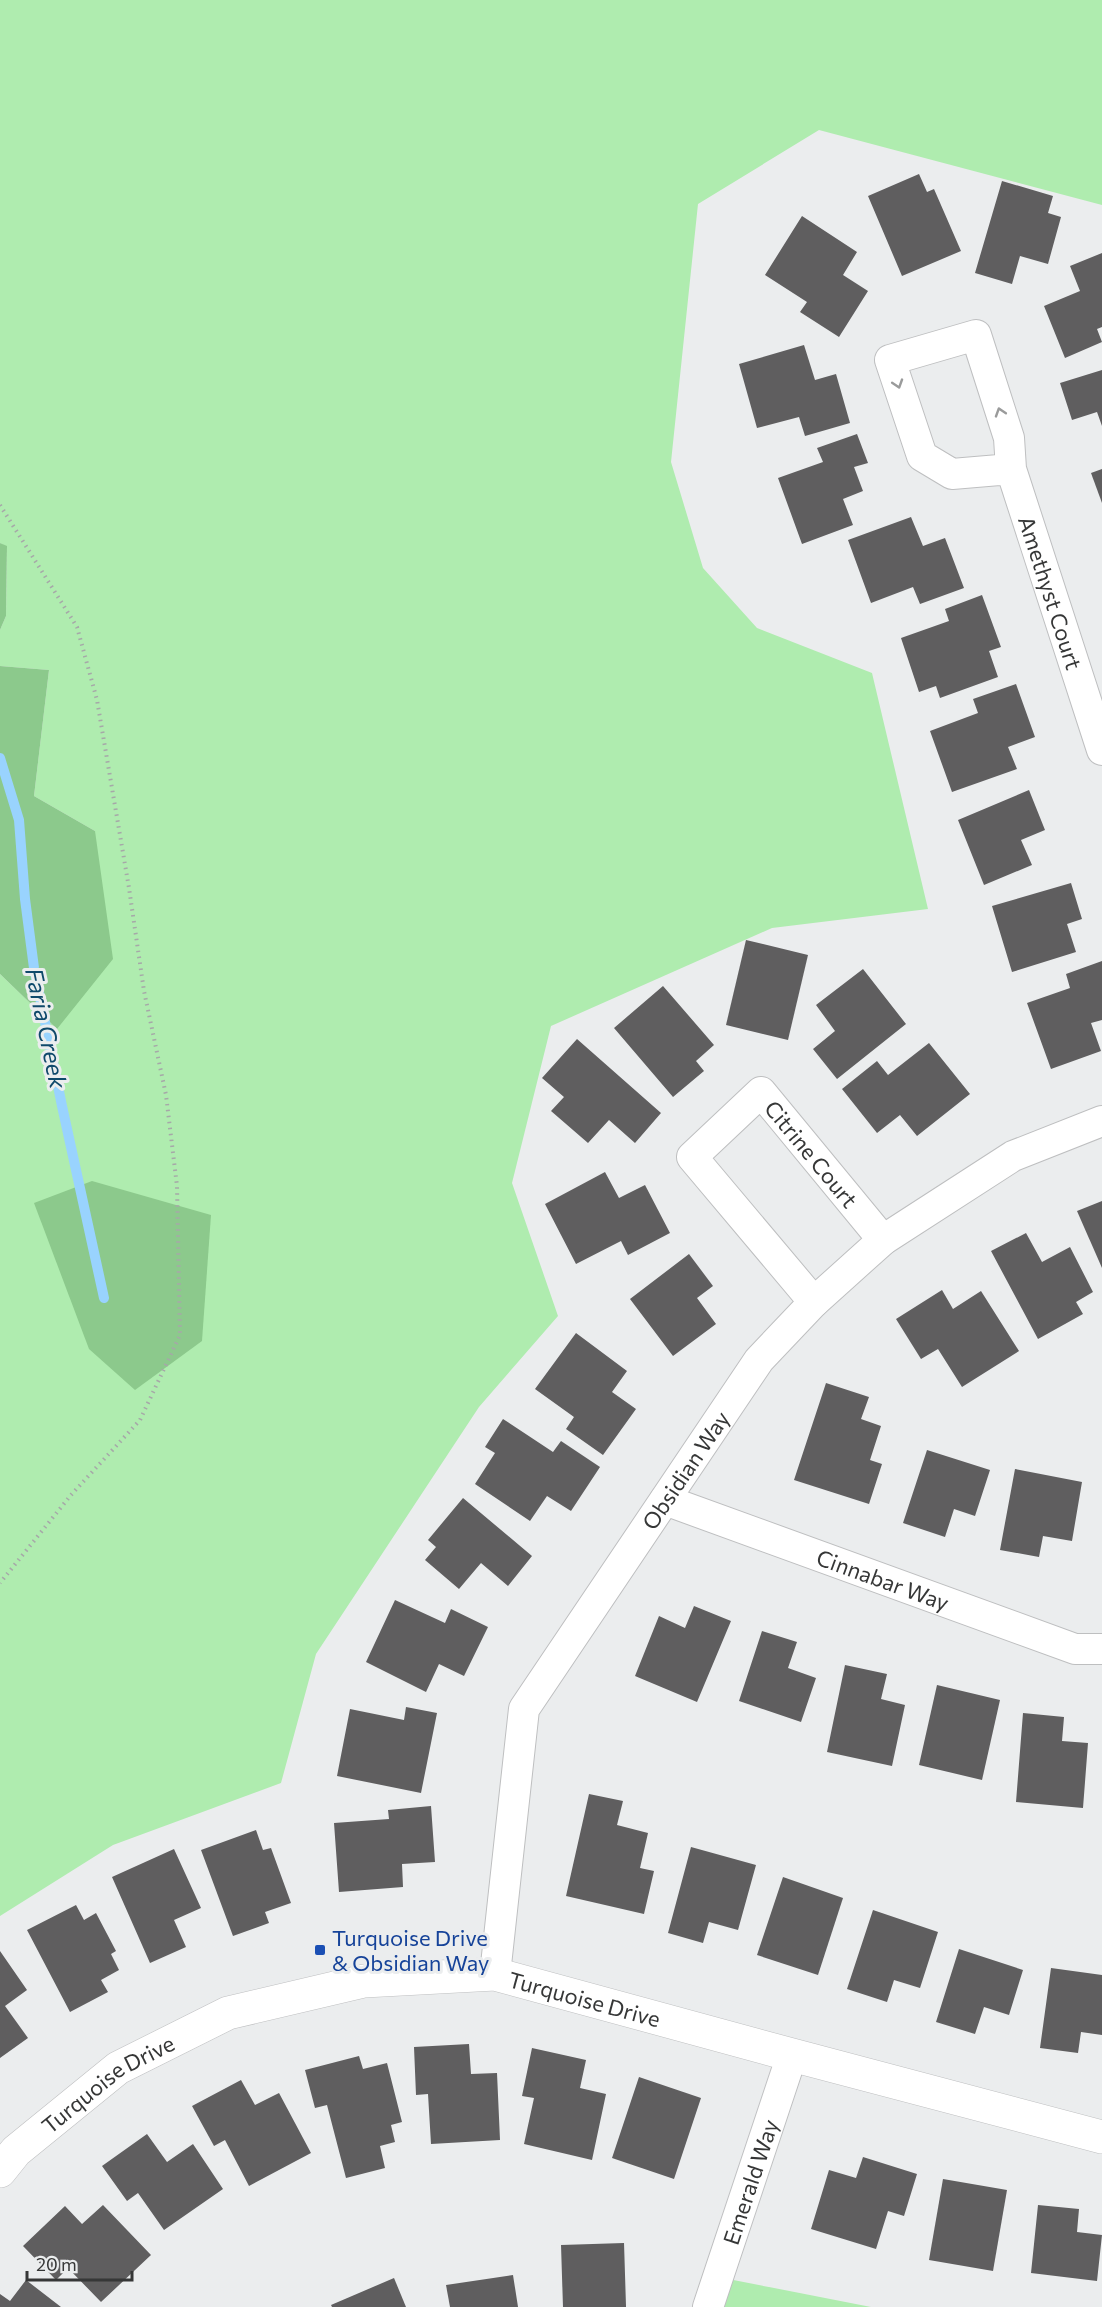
<svg xmlns="http://www.w3.org/2000/svg" width="1102" height="2307" font-family="Commissioner,sans-serif">
	<style>
		.green { fill: #afecaf }
		.forest { fill: #8cc98c }
		.lines { fill: none; stroke-linecap: round; stroke-linejoin: round }
		.stream { stroke: #99d3fe; stroke-width: 10 }
		.building { fill: #5f5e5f }
		.minor-casing { stroke: #bebfc0; stroke-width: 32 }
		.tertiary-casing { stroke: #bebfc0; stroke-width: 34 }
		.path { stroke: #a6a8a8; stroke-width: 4; stroke-dasharray: 1.5 4.5; stroke-linecap: butt }
		.minor { stroke: #fff; stroke-width: 30 }
		.tertiary { stroke: #fff; stroke-width: 33 }
		.oneway { stroke: #9a9b9b }
		.transit-dot { fill: #1a4fb4; stroke: #ebedee; stroke-width: 2 }
		.labels { text-anchor: middle; dominant-baseline: central; stroke-width: 6; stroke-linejoin: round; paint-order: stroke }
		.street-label { font-size: 22px; fill: #363737; stroke: #ebedee }
		.transit-label { font-size: 22px; fill: #164399; stroke: #ebedee; text-anchor: start }
		.water-label { font-size: 24px; font-style: italic; fill: #0f496b; stroke: #ebedee }
	</style>
	<rect width="100%" height="100%" fill="#ebedee"/>
	<g class="green">
		<polygon points="0,0 1102,0 1102,205 819,130 698,204 671,462 703,568 757,628 872,673 928,909 772,928 551,1026 512,1183 558,1316 479,1407 316,1654 281,1783 113,1845 0,1916 0,974 57,1029 95,831 34,796 49,670 0,666 0,630 6,616 7,547 0,543"/>
		<polygon points="718,2277 871,2307 708,2307"/>
	</g>
	<g class="forest">
		<polygon points="0,543 7,546 6,616 0,630"/>
		<polygon points="0,666 49,670 34,796 95,831 113,959 57,1029 0,974"/>
		<polygon points="92,1181 211,1215 202,1341 135,1390 89,1349 34,1203"/>
	</g>
	<g class="lines">
		<polyline class="stream" points="0,758 19,820 25,899 34,968 62,1106 104,1298"/>
	</g>
	<g class="building">
		<polygon points="919,174 927,192 934,189 961,251 902,276 868,196"/>
		<polygon points="1002,181 1053,196 1048,213 1061,217 1048,264 1020,256 1012,284 975,273"/>
		<polygon points="802,216 857,252 843,275 868,291 839,337 800,312 807,302 765,275"/>
		<polygon points="1102,253 1102,327 1097,329 1102,342 1065,358 1044,306 1080,291 1070,266"/>
		<polygon points="804,345 815,380 836,374 850,423 805,436 799,417 757,428 739,364"/>
		<polygon points="1102,370 1102,426 1097,412 1072,420 1060,383"/>
		<polygon points="857,434 868,463 854,467 863,491 843,499 853,525 802,544 778,478 823,462 817,448"/>
		<polygon points="1102,469 1102,503 1091,473"/>
		<polygon points="911,517 923,546 945,538 964,588 920,604 913,587 871,603 848,540"/>
		<polygon points="982,595 1001,647 989,651 998,677 940,698 936,686 919,692 901,638 949,621 945,609"/>
		<polygon points="1016,684 1035,737 1008,747 1017,769 952,792 930,731 978,713 973,699"/>
		<polygon points="1029,790 1045,830 1021,840 1032,865 984,885 958,820"/>
		<polygon points="1071,883 1082,919 1067,924 1076,952 1012,972 992,906"/>
		<polygon points="746,940 808,955 788,1040 726,1025"/>
		<polygon points="1102,961 1102,1020 1091,1023 1101,1051 1051,1069 1027,1003 1070,988 1066,974"/>
		<polygon points="863,969 906,1024 837,1079 813,1049 835,1031 816,1005"/>
		<polygon points="663,986 714,1045 696,1061 704,1071 673,1097 614,1028"/>
		<polygon points="577,1039 661,1113 635,1143 609,1120 588,1143 551,1111 564,1097 542,1078"/>
		<polygon points="929,1043 970,1094 917,1136 900,1115 877,1133 842,1089 877,1061 888,1075"/>
		<polygon points="605,1172 619,1198 645,1185 670,1233 628,1255 621,1241 576,1264 545,1204"/>
		<polygon points="1102,1201 1102,1268 1077,1211"/>
		<polygon points="1026,1233 1042,1262 1070,1247 1093,1292 1076,1302 1083,1314 1038,1339 991,1251"/>
		<polygon points="689,1254 713,1286 697,1298 716,1324 673,1356 630,1299"/>
		<polygon points="942,1290 953,1309 981,1291 1019,1351 962,1387 938,1349 921,1359 896,1319"/>
		<polygon points="576,1333 627,1371 612,1392 636,1409 603,1455 566,1429 574,1417 535,1389"/>
		<polygon points="826,1383 869,1397 861,1419 881,1426 870,1460 882,1464 869,1504 794,1480"/>
		<polygon points="503,1419 553,1452 561,1441 600,1467 571,1511 547,1496 530,1521 475,1484 495,1453 485,1447"/>
		<polygon points="927,1450 990,1470 975,1516 954,1509 945,1537 903,1523"/>
		<polygon points="1015,1469 1082,1482 1072,1541 1043,1536 1039,1557 1000,1550"/>
		<polygon points="463,1498 532,1556 508,1586 481,1563 459,1589 425,1560 436,1547 428,1540"/>
		<polygon points="395,1600 445,1623 451,1609 488,1627 464,1676 439,1664 426,1692 366,1662"/>
		<polygon points="694,1606 731,1621 697,1702 635,1676 659,1616 685,1628"/>
		<polygon points="762,1631 797,1642 788,1668 816,1678 801,1722 739,1701"/>
		<polygon points="845,1665 887,1674 881,1699 905,1705 892,1766 827,1752"/>
		<polygon points="937,1685 1000,1700 982,1780 919,1765"/>
		<polygon points="406,1707 437,1713 421,1793 337,1776 350,1709 404,1720"/>
		<polygon points="1023,1713 1064,1717 1062,1741 1088,1743 1083,1808 1016,1802"/>
		<polygon points="589,1794 623,1801 617,1825 648,1833 640,1868 654,1871 644,1914 566,1896"/>
		<polygon points="431,1806 435,1862 402,1864 403,1887 339,1892 334,1823 389,1819 388,1810"/>
		<polygon points="256,1830 263,1850 271,1848 291,1903 265,1912 269,1923 233,1936 201,1850"/>
		<polygon points="691,1847 756,1865 738,1930 709,1922 703,1943 668,1933"/>
		<polygon points="174,1849 201,1908 174,1920 186,1947 150,1963 112,1877"/>
		<polygon points="783,1877 843,1898 818,1975 757,1955"/>
		<polygon points="76,1905 84,1920 96,1913 116,1951 111,1954 119,1970 101,1980 108,1992 70,2012 27,1930"/>
		<polygon points="873,1910 938,1932 920,1988 894,1980 887,2002 847,1989"/>
		<polygon points="959,1949 1023,1970 1009,2015 984,2007 975,2034 936,2022"/>
		<polygon points="0,1951 27,1990 5,2006 28,2038 0,2058"/>
		<polygon points="1051,1968 1102,1975 1102,2035 1081,2032 1078,2053 1040,2048"/>
		<polygon points="469,2044 471,2074 497,2073 500,2140 431,2144 428,2094 416,2095 414,2047"/>
		<polygon points="532,2048 586,2060 580,2088 606,2094 592,2160 524,2144 534,2098 522,2096"/>
		<polygon points="359,2056 363,2069 387,2063 402,2122 391,2125 395,2142 380,2146 385,2168 346,2178 327,2105 315,2108 305,2070"/>
		<polygon points="639,2077 701,2098 674,2179 612,2158"/>
		<polygon points="241,2080 255,2105 279,2093 311,2153 249,2186 225,2140 214,2146 192,2106"/>
		<polygon points="147,2134 167,2162 193,2144 223,2189 164,2230 138,2193 127,2201 102,2166"/>
		<polygon points="863,2157 917,2174 904,2216 888,2211 876,2249 811,2229 829,2170 856,2178"/>
		<polygon points="943,2179 1007,2190 993,2271 929,2260"/>
		<polygon points="103,2205 151,2255 101,2302 68,2268 56,2280 23,2246 65,2206 82,2224"/>
		<polygon points="1038,2205 1079,2209 1077,2232 1102,2235 1097,2281 1031,2273"/>
		<polygon points="624,2243 626,2307 563,2307 561,2245"/>
		<polygon points="513,2275 518,2307 450,2307 446,2285"/>
		<polygon points="394,2278 406,2307 332,2307 331,2305"/>
		<polygon points="26,2280 61,2307 0,2307 0,2294 10,2301"/>
	</g>
	<g class="lines">
		<defs>
			<g id="minor">
				<path id="s1" d="M1011 469 952 474 922 456 890 360 976 335 1009 438 1011 469 1102 750"/>
				<path id="s2" d="M814 1302 692 1157 761 1092 883 1240"/>
				<path id="s3" d="M665 1500 1075 1649H1102"/>
				<path id="s4" d="M495 1974 524 1709 759 1360 814 1302 883 1240 1013 1156 1102 1121"/>
				<path id="s5" d="M708 2307 792 2055"/>
			</g>
			<g id="tertiary">
				<path id="s6" d="M0 2171 16 2151 118 2068 228 2013 364 1981 495 1974 792 2055 1102 2137"/>
			</g>
		</defs>
		<use href="#minor" class="minor-casing"/>
		<use href="#tertiary" class="tertiary-casing"/>
		<polyline class="path" points="0,505 77,627 97,700 129,888 144,991 166,1095 177,1186 180,1335 140,1420 71,1495 0,1583"/>
		<use href="#minor" class="minor"/>
		<use href="#tertiary" class="tertiary"/>
	</g>
	<defs><path id="oneway-chevron" d="M-2-3.5L2.5 0L-2 3.5" fill="none" stroke-width="1.6" stroke-linecap="round" stroke-linejoin="round" transform="scale(1.5)"/></defs>
	<g class="oneway">
		<use href="#oneway-chevron" transform="translate(898 384) rotate(72)"/>
		<use href="#oneway-chevron" transform="translate(1000 412) rotate(-108)"/>
	</g>
	<rect class="transit-dot" x="314" y="1944" width="12" height="12" rx="3"/>
	<g class="labels">
		<g class="street-label">
			<text stroke="none"><textPath href="#s1" startOffset="554">Amethyst Court</textPath></text>
			<text stroke="none"><textPath href="#s2" startOffset="364">Citrine Court</textPath></text>
			<text stroke="none"><textPath href="#s4" startOffset="555">Obsidian Way</textPath></text>
			<text stroke="none"><textPath href="#s3" startOffset="232">Cinnabar Way</textPath></text>
			<text stroke="none"><textPath href="#s6" startOffset="644">Turquoise Drive</textPath></text>
			<text stroke="none"><textPath href="#s6" startOffset="140">Turquoise Drive</textPath></text>
			<text stroke="none"><textPath href="#s5" startOffset="132">Emerald Way</textPath></text>
		</g>
		<g class="transit-label">
			<text x="332" y="1937">Turquoise Drive<tspan x="332" dy="25">&amp; Obsidian Way</tspan></text>
		</g>
		<g class="water-label">
			<text transform="translate(47 1028) rotate(78)">Faria Creek</text>
		</g>
	</g>
	<path d="M27 2271v9h105v-9" fill="none" stroke="#363737" stroke-width="3"/>
	<text x="36" y="2271" font-size="18" fill="#363737" stroke="#ebedee" stroke-width="4.5" paint-order="stroke">20 m</text>
</svg>
